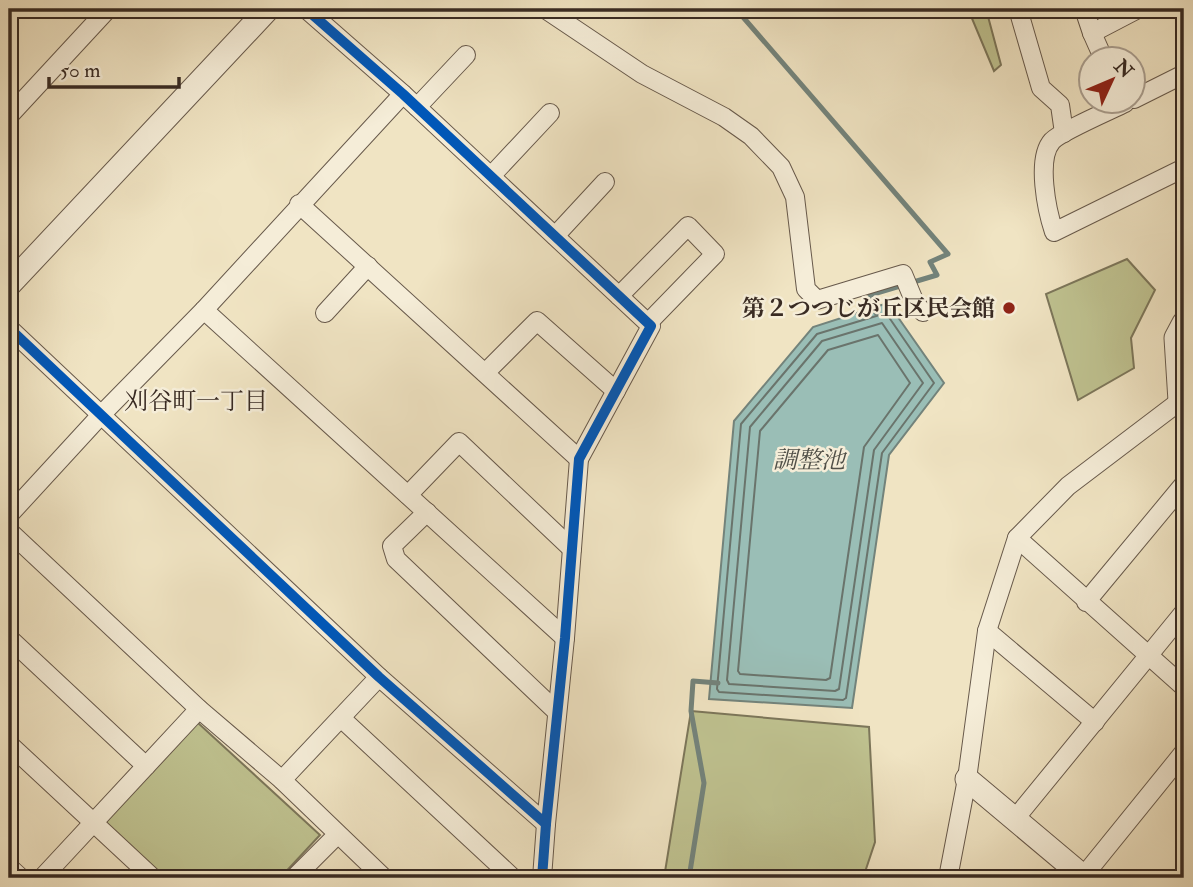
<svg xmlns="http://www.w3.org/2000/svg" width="1193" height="887" font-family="'IM FELL Double Pica','Noto Serif JP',serif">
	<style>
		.green { fill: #bfc290; stroke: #7c765a; stroke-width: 2 }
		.water { fill: #9abeb6; stroke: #73837b; stroke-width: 2 }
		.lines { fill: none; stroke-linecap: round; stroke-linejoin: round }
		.shore { stroke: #6a746c; stroke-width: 2 }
		.stream { stroke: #73837b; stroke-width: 5 }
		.minor-casing { stroke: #67594b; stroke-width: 20 }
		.tertiary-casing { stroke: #67594b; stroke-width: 25 }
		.minor { stroke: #f5edd8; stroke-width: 18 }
		.tertiary { stroke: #f5edd8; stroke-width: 23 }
		.cycleway-casing { stroke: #f5edd8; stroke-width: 15 }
		.cycleway { stroke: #0057b8; stroke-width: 10 }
		.poi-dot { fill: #8f2418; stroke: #f5edd8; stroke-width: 2.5 }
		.labels { text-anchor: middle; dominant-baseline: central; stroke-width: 5; stroke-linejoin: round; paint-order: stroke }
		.poi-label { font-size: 23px; font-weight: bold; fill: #392b23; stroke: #f5edd8; text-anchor: end }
		.neighbourhood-label { font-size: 24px; fill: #392b23; stroke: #f5edd8 }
		.water-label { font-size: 24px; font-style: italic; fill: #515048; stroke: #f5edd8 }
	</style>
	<rect width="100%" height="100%" fill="#f0e4c3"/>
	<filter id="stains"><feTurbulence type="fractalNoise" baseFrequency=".00286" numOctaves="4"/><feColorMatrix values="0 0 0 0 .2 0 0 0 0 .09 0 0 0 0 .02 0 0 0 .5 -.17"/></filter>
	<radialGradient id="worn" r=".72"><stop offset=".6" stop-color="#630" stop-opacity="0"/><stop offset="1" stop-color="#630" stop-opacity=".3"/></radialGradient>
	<g class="green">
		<polygon points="968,9 986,9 1001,65 994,71"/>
		<polygon points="1127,259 1155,290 1131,338 1134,368 1078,400 1046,294"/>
		<polygon points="691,711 869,727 875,842 863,878 664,878"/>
		<polygon points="197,722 320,835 280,878 165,878 104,823"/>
	</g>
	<polygon class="water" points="888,303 944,383 889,455 852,708 709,699 734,421 813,327"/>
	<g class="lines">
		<g class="shore">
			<polygon points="886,313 934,383 882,453 846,698 843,700 719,692 717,689 741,424 817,334"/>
			<polygon points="882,323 923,383 874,450 839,689 835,691 729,684 727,680 750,427 822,341"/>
			<polygon points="878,335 910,383 864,447 830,678 826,680 740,674 738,671 760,431 828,350"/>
		</g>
		<g class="stream">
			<polyline points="736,9 948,254 930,262 937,275 870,295 876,313"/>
			<polyline points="689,878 704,783 691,711 693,681 718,683"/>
		</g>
		<defs>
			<g id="minor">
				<polyline points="306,9 403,94 651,326 579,459 565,638 546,824 542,878"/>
				<polyline points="545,9 642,74 724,117 751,136 781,167 795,197 806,289 817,300 903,274 915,303 923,312"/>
				<polyline points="1018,9 1041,88 1060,105 1064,133"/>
				<polyline points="1084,9 1092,33 1104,60"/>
				<polyline points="1092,33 1138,9"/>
				<polyline points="1134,99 1184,74"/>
				<path d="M1124 102 1125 103C1111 110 1060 132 1052 141 1036 159 1047 211 1054 232L1184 168"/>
				<polyline points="417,107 466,55"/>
				<polyline points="9,116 108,9"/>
				<polyline points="491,176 550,113"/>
				<polyline points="299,204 579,459"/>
				<polyline points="555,236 605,182"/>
				<polyline points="619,296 688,226 715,254 648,323"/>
				<polyline points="204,310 565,638"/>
				<polyline points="325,313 368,266"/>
				<polyline points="9,328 379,677 546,824"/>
				<polyline points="485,373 537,321 616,391"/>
				<polyline points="408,495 459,442 572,549"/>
				<polyline points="427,512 392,546 396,559 557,712"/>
				<polyline points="9,515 100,416 204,310 403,94"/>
				<polyline points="9,531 199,709 282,780 384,878"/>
				<polyline points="1017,538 1184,687"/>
				<polyline points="1086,602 1184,484"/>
				<polyline points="987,631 1095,722"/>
				<polyline points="9,638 146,766"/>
				<polyline points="341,718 513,878"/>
				<polyline points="9,744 153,878"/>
				<polyline points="282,780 379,677"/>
				<polyline points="1014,820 1184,612"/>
				<polyline points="9,867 21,878"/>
				<polyline points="42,878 199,709"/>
				<polyline points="294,878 337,835"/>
				<polyline points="948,878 967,779 987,631 1017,538 1068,486 1180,401 1184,401"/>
				<polyline points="1082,878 1184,752"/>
			</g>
			<g id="tertiary">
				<polyline points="9,285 268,9"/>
				<polyline points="1184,323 1176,338 1180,401 1184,409"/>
				<polyline points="967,779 1085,878"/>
			</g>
		</defs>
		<use href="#minor" class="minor-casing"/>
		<use href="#tertiary" class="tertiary-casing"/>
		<use href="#minor" class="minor"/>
		<use href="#tertiary" class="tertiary"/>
		<defs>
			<g id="cycleway">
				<polyline points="306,9 403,94 651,326 579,459 565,638 546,824 542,878"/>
				<polyline points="9,328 379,677 546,824"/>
			</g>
		</defs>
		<use href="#cycleway" class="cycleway-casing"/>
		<use href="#cycleway" class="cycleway"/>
	</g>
	<circle class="poi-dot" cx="1009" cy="308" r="7"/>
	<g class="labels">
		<g class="poi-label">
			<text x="995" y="308">第２つつじが丘区民会館</text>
		</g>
		<g class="neighbourhood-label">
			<text x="196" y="401">刈谷町一丁目</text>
		</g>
		<g class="water-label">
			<text x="809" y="460">調整池</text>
		</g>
	</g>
	<rect width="1193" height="887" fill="none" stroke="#f0e4c3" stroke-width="35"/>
	<rect x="10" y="10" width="1172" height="866" fill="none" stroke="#392b23" stroke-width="3.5"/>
	<rect x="18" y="18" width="1158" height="852" fill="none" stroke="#392b23" stroke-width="2"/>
	<g transform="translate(1112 80) rotate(46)"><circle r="33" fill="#f5edd8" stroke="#aa9f90" stroke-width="2"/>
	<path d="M0-5L12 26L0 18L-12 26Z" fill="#8f2418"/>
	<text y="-10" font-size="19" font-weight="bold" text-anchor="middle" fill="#392b23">N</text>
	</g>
	<path d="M49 77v10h130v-10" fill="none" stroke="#392b23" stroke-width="3.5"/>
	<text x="60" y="77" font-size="21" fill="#392b23" stroke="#f5edd8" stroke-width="5" paint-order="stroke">50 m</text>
	<rect width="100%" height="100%" filter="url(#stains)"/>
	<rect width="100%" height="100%" fill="url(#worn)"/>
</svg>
